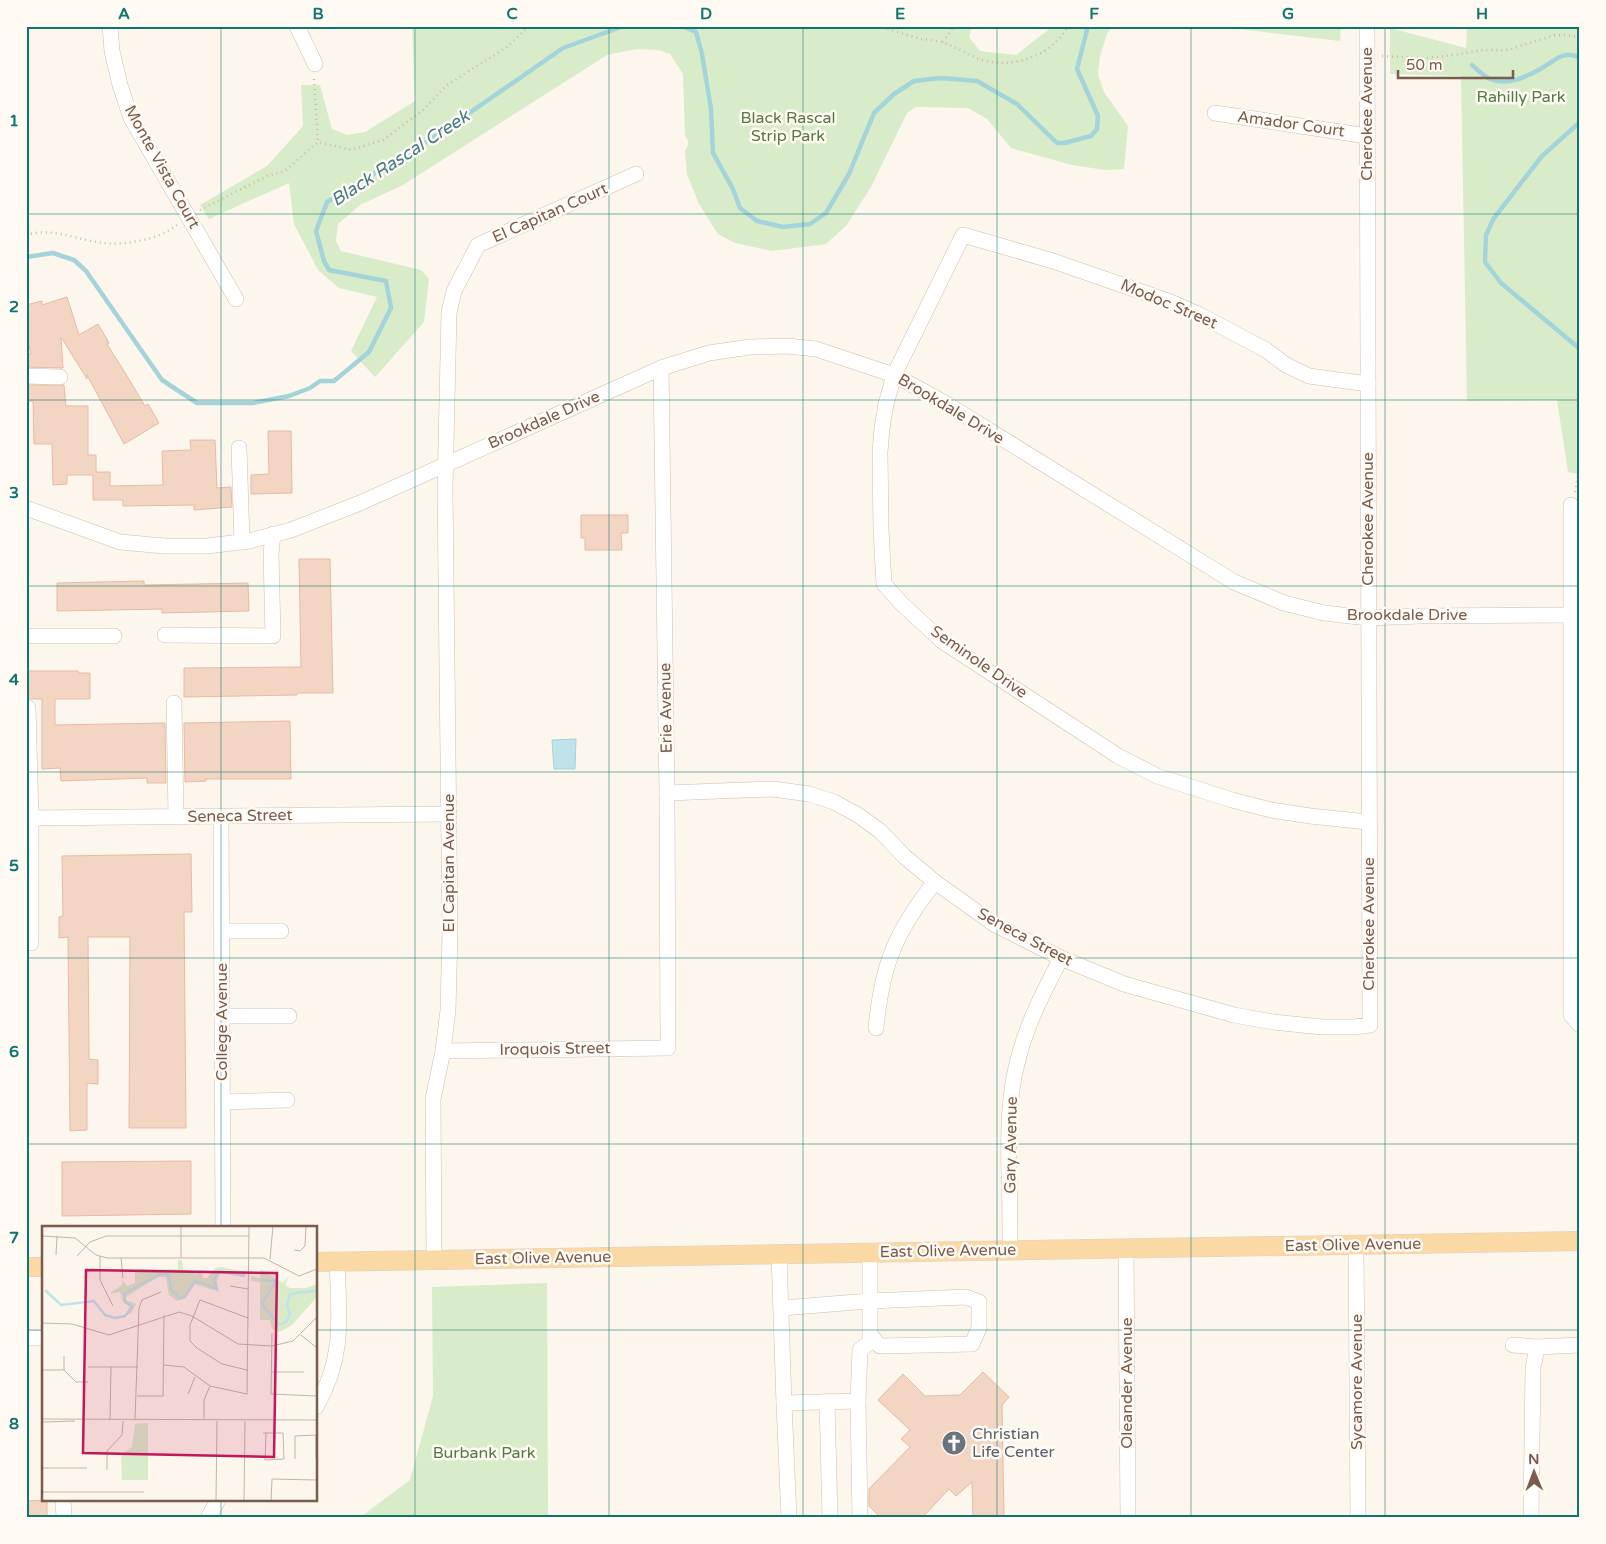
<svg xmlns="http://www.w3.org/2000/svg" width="1606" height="1544" font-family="'Varela Round',sans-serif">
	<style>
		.green { fill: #d8ecc9 }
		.water { fill: #bfe3e8; stroke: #a5d3da }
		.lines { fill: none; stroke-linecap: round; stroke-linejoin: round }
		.stream { stroke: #a5d3da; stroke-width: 4.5 }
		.building { fill: #f3d5c3; stroke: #e6bba3 }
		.minor-casing { stroke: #d1beb0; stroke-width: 16 }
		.major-casing { stroke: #dad1cd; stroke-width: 20 }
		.path { stroke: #d9b8a5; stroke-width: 2.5; stroke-dasharray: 1 4; stroke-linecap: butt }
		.minor { stroke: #fff; stroke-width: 15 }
		.major { stroke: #fbd9a5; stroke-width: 19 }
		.grid { fill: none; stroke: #0f766e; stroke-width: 1; stroke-opacity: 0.55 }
		.labels { text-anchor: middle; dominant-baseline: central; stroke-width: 5; stroke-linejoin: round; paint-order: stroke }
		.park-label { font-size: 16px; fill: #537a41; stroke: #fffaf3 }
		.street-label { font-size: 16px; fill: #7a5c4d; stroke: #fffaf3 }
		.worship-label { font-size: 16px; fill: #5b616d; stroke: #fffaf3; text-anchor: start }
		.water-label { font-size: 18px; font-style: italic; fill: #437c86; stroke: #fffaf3 }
		.inset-river { fill: none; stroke: #bfe3e8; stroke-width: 2.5 }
		.inset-road { fill: none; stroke: #c5b3a7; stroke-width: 1 }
		.view { fill: #c2185b; fill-opacity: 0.15; stroke: #c2185b; stroke-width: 2.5 }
		.inset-edge { fill: none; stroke: #7a5c4d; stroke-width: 2.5 }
		.neatline { fill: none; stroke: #0f766e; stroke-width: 2 }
		.grid-label { font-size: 16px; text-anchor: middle; font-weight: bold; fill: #0f766e }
	</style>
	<rect width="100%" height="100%" fill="#fdf6ec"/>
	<g class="green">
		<polygon points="412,26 972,26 969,37 980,51 1016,55 1053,26 1112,26 1107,34 1100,56 1098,75 1104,92 1128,126 1124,169 1105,170 1072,165 1011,148 987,119 968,108 916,107 907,113 871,187 846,226 826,244 772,251 735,243 718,234 699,204 687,174 685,151 688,145 688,140 685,136 683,74 670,54 659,50 637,49 607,55 403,185 360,205 338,224 336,241 341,251 421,270 429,279 424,322 375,377 351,351 377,297 339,288 318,270 294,224 289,183 209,219 200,205 267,166 303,126 301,85 320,85 332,129 347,135 365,132 415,101"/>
		<polygon points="1223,26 1341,26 1340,41 1239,29"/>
		<polygon points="1467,26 1577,26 1580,29 1580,474 1568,472 1557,400 1467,401 1461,76 1390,74 1390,28 1466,48"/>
		<polygon points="547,1283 548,1518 359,1518 410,1480 433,1396 432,1287"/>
	</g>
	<polygon class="water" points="576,739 575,769 554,769 552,740"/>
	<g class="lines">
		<g class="stream">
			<polyline points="682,26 696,32 702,54 711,109 713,153 733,189 740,208 757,221 783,227 810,224 826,213 849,174 874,113 894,94 914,81 941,78 977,81 1017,104 1057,143 1064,143 1091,136 1097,129 1098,116 1077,69 1088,26"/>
			<polyline points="1339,26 1340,26"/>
			<path d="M1472 65C1477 69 1484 77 1490 79 1507 86 1527 77 1542 68 1554 61 1565 49 1580 58"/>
			<polyline points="1580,122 1542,156 1494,218 1486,235 1485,262 1501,283 1580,349"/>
			<polyline points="26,257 53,253 74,260 86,271 162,380 197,403 253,403 289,396 310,388 320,381 334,381 369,352 391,308 386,281 329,270 324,261 316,231 327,202 439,134 563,48 621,27 630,26"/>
		</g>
	</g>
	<g class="building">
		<polygon points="67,297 79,335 98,324 109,343 107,344 124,371 145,406 148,404 159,423 124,444 87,375 87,379 61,337 63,368 26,367 26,354 31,354 26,333 26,305 42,301 42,305"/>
		<polygon points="26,385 64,385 66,406 88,406 88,455 96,455 96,472 110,472 110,486 163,485 162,451 191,450 190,440 215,440 217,488 231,487 232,507 194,510 194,505 123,506 123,500 93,500 93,475 67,475 67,484 53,485 52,444 34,444 33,401 26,401"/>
		<polygon points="268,431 291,431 292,493 251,494 251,475 269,474"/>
		<polygon points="581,515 628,515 628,533 621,533 622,550 585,550 585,538 581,538"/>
		<polygon points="299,559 330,559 333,693 297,693 297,695 184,697 184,668 301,667"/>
		<polygon points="144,581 144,585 248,583 249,611 162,613 162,609 57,611 57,583"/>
		<polygon points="26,671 78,671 79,673 90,673 90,699 55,699 55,725 165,723 166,783 147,783 147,778 61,781 60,768 42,769 42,699 26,699"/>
		<polygon points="290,721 291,779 206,779 206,781 185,782 184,723"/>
		<polygon points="191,854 192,912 184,912 186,1128 129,1128 130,937 88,937 89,1059 98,1060 98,1084 87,1083 87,1130 70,1131 68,937 59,938 59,917 63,916 62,856"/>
		<polygon points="191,1161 191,1214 62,1216 62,1162"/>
		<polygon points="983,1372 1009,1397 1002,1405 1004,1518 973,1518 972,1482 956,1496 949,1489 922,1518 881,1518 869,1506 869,1489 910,1447 901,1439 910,1430 878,1400 903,1374 925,1396 960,1395"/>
		<polygon points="47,1500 47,1518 26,1518 26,1501"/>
	</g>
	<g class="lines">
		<defs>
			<g id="minor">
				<polyline points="110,26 112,51 120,85 131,118 236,299"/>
				<polyline points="297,26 315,64"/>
				<polyline points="1215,113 1367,136"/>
				<polyline points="26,376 60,377"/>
				<polyline points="1368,384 1309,376 1286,365 1266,350 1200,315 1171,302 1053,261 963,235 894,375 886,404 882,428 880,452 881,530 884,584 902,604 942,641 1118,756 1157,776 1232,800 1271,810 1310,816 1368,822"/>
				<polyline points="239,448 242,542"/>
				<polyline points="1571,505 1571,1015 1580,1025"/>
				<polyline points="26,508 120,542 164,546 207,546 249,541 291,530 360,503 661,368 709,353 750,347 787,346 816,349 894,375 945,403 1234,582 1284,603 1324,613 1368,618 1419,616 1580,615"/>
				<polyline points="165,635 273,636 271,554 273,534"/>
				<polyline points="26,636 114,636"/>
				<polyline points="174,703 176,816"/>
				<polyline points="28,708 31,818 31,943"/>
				<polyline points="667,793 773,789 809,794 834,802 858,815 880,831 905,857 935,882 994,924 1061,958 1124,984 1234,1015 1273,1022 1322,1027 1354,1027 1370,1025 1367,26"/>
				<polyline points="221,816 223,1228"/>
				<polyline points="31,818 449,814"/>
				<polyline points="222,931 281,931"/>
				<polyline points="222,1016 289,1016"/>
				<path d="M876 1028C882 965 895 932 935 882"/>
				<polyline points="443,1051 668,1048 667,793 661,368"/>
				<polyline points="222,1102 287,1100"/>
				<polyline points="1356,1246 1358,1518"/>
				<polyline points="1126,1248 1128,1518"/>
				<path d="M1010 1250C1010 1225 1010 1199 1009 1174 1008 1132 1008 1090 1021 1049 1030 1017 1046 988 1061 958"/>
				<polyline points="779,1254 784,1403 858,1401 860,1350 874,1339"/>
				<polyline points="434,1260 433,1099 443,1051 448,1010 450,933 445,489 449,313 454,291 478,245 636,174"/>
				<polyline points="782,1308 869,1301 966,1297 979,1302 979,1328 972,1344 880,1346 870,1335 870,1253"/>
				<polyline points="26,1338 44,1338"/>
				<polyline points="1513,1345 1537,1347 1580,1345"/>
				<polyline points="827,1401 830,1518"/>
				<polyline points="858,1401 860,1518"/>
				<polyline points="784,1403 789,1518"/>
				<path d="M316 1407C345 1357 339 1317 337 1262"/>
				<polyline points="63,1500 64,1518"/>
				<polyline points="208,1518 218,1500"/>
				<polyline points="1531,1518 1533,1368 1537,1347"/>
			</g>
			<g id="major">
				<polyline points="316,1262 1580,1241"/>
				<polyline points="26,1267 44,1267"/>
			</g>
		</defs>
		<use href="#minor" class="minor-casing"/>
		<use href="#major" class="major-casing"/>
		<g class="path">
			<path d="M878 26C892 30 907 35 922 39 929 40 937 40 944 43 956 47 967 54 979 59 1011 70 1052 57 1068 26"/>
			<polyline points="943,42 954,26"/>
			<polyline points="1382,56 1424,58 1455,55 1482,50 1508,50 1555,35 1568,35 1580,38"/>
			<polyline points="314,79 318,142"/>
			<polyline points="200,210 267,176 285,171 318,142 351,150 383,140 423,110 447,85 507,47 529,26"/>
			<path d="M26 235C52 227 78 240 103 243 124 246 160 239 177 225"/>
			<polyline points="1575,492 1580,466"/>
		</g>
		<use href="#minor" class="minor"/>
		<use href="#major" class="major"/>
	</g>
	<path class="grid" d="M221 26V1228M415 26V1518M609 26V1518M803 26V1518M997 26V1518M1191 26V1518M1385 26V1518M26 214H1580M26 400H1580M26 586H1580M26 772H1580M26 958H1580M26 1144H1580M26 1330H44M316 1330H1580M221 1500V1518"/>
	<defs>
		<symbol id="church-disc" viewBox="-11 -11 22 22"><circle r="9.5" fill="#6b7280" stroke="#fffaf3"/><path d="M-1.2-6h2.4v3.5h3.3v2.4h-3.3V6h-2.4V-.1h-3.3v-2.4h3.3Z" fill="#fff"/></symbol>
	</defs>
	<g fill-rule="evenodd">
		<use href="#church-disc" x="940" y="1429" width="28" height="28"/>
	</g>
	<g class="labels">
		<g class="park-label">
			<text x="1521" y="97">Rahilly Park</text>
			<text x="788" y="118">Black Rascal<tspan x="788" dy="18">Strip Park</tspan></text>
			<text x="484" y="1453">Burbank Park</text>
		</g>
		<g class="street-label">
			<text transform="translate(1367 114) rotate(-90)">Cherokee Avenue</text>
			<text transform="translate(1291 124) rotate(8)">Amador Court</text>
			<text transform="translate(162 167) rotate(61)">Monte Vista Court</text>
			<text transform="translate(550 213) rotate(-24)">El Capitan Court</text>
			<text transform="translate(1169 304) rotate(23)">Modoc Street</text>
			<text transform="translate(951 409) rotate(31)">Brookdale Drive</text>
			<text transform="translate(544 420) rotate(-24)">Brookdale Drive</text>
			<text transform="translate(1368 519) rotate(-90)">Cherokee Avenue</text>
			<text x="1407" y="615">Brookdale Drive</text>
			<text transform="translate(979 662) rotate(35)">Seminole Drive</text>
			<text transform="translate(666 708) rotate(-91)">Erie Avenue</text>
			<text transform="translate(240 816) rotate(-1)">Seneca Street</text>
			<text transform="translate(449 863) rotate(-90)">El Capitan Avenue</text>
			<text transform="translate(1369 924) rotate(-90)">Cherokee Avenue</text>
			<text transform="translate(1025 937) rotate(28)">Seneca Street</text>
			<text transform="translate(222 1022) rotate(-90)">College Avenue</text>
			<text transform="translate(555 1049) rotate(-1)">Iroquois Street</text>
			<text transform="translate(1011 1145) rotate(-89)">Gary Avenue</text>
			<text transform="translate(1353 1245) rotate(-1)">East Olive Avenue</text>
			<text transform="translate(948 1251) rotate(-1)">East Olive Avenue</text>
			<text transform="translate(543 1258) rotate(-1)">East Olive Avenue</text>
			<text transform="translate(1357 1382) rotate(-90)">Sycamore Avenue</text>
			<text transform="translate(1127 1383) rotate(-90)">Oleander Avenue</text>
		</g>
		<g class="worship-label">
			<text x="972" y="1434">Christian<tspan x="972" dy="18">Life Center</tspan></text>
		</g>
		<g class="water-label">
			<text transform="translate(400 158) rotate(-33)">Black Rascal Creek</text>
		</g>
	</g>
	<g transform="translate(42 1226)">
		<rect width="275" height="275" fill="#fdf6ec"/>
		<path d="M136 34H140L141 43 155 48 159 44 161 52H165L173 42 179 41 204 46 203 51 178 47 175 55 177 66 153 58 144 72 135 75 127 69 124 51H116L84 71V74L94 78 88 89 85 86 88 80 81 76 78 66 67 68 80 59V54L85 60 93 57V45L96 43H136ZM219 43 241 57 247 50 243 59 248 62H264L275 58V71L250 99 238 106 230 103 228 94H218V56L209 55V50L218 52ZM106 197V254H80L79 228 90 221 93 198Z" fill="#d8ecc9"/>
		<path class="inset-river" d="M219 54 234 55 220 78 237 99 244 96 248 88 245 79 248 68 275 64M3 64 19 79 52 75 63 89 73 92 83 90 90 81 83 76 82 68 118 48 127 49 129 63 137 72 142 71 153 55 174 62 172 54 177 45 203 50"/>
		<path class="inset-road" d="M0 10 33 12 54 29 65 32H222L257 50 275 43M252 24 258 25 263 20 264 0M14 29 15 10M35 30 48 16 64 10H207M58 30V54L71 80M79 32 81 52M139 32V0M228 33 231 0M188 60 206 63M0 97 30 98 67 109 137 86 150 90 196 118 230 120 251 115 275 91M230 107 229 168 275 170M259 109 275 122M22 130V144L34 156H46M122 139 142 141 168 160 205 168 207 0M46 141H96M0 144H22M205 144 180 138 155 122 148 115V99L158 74 206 92M229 146H262M146 168 153 151M95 170H121L122 89M0 193 275 194M68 193 69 141M93 193 97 82 100 74 119 66M162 193V174L168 160M0 196 33 195M221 207H241L242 233 223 234 224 207M274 209V233M253 233V210L275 209M0 242H45M65 244V225L80 209 81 195M0 266H102M174 275 175 195M202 275 203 195M229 275 230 253 275 254"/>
		<path class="view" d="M44 44 235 47 232 231 41 227Z"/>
		<rect width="275" height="275" class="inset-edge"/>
	</g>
	<rect width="1606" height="1544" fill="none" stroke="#fffaf3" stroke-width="55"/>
	<g transform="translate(1534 1472) rotate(359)" stroke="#fffaf3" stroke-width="4" paint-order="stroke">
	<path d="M0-4L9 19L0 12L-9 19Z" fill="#7a5c4d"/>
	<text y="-8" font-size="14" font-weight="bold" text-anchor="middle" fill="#7a5c4d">N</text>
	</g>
	<path d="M1398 70v8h115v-8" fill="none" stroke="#7a5c4d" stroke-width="2.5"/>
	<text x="1406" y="70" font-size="15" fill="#7a5c4d" stroke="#fffaf3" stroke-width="4" paint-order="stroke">50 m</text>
	<rect x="28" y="28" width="1550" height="1488" class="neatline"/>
	<g class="grid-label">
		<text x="124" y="19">A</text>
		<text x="318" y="19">B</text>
		<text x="512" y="19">C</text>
		<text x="706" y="19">D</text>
		<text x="900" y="19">E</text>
		<text x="1094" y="19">F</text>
		<text x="1288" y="19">G</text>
		<text x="1482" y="19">H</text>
		<text x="14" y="126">1</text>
		<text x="14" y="312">2</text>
		<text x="14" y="498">3</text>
		<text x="14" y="685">4</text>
		<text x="14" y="871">5</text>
		<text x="14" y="1057">6</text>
		<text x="14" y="1243">7</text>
		<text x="14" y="1429">8</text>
	</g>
</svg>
